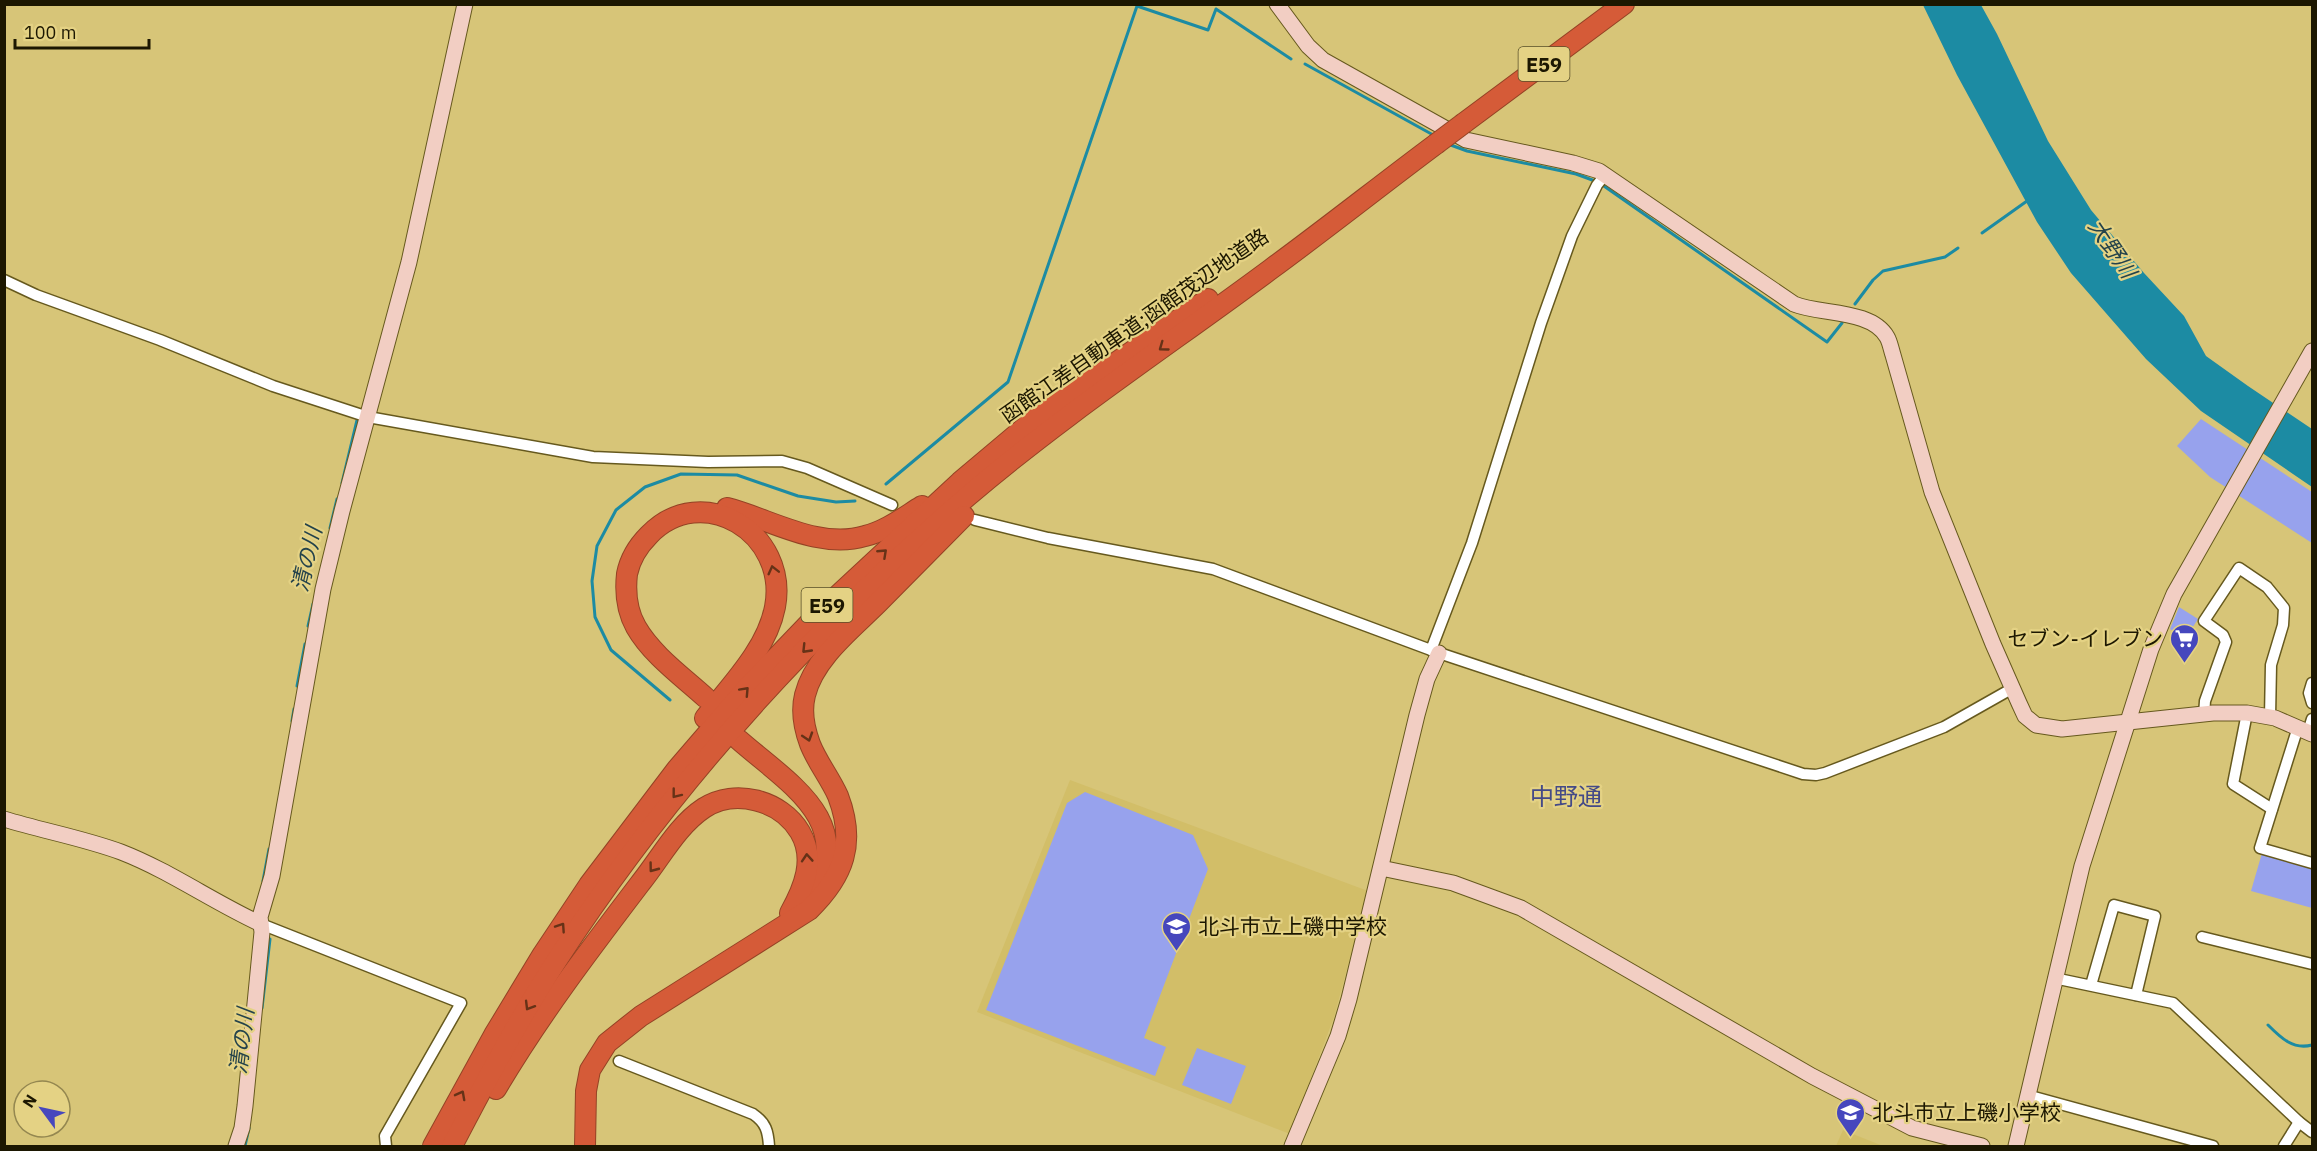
<svg xmlns="http://www.w3.org/2000/svg" width="2317" height="1151" font-family="'IBM Plex Sans','Noto Sans JP',sans-serif">
	<style>
		.built { fill: #d2be68 }
		.green { fill: #97a2ed }
		.water { fill: #1c8ba3 }
		.lines { fill: none; stroke-linecap: round; stroke-linejoin: round }
		.stream { stroke: #1c8ba3; stroke-width: 3 }
		.street-casing { stroke: #66591e; stroke-width: 13 }
		.secondary-casing { stroke: #66591e; stroke-width: 17 }
		.highway-casing { stroke: #944325; stroke-width: 22 }
		.street { stroke: #fff; stroke-width: 10 }
		.secondary { stroke: #f2cec3; stroke-width: 15 }
		.highway { stroke: #d55b38; stroke-width: 20 }
		.highway-bridge-casing { stroke: #944325; stroke-width: 22; stroke-linecap: butt }
		.highway-bridge { stroke: #d55b38; stroke-width: 20 }
		.oneway { stroke: #663217 }
		.labels { text-anchor: middle; dominant-baseline: central; stroke-width: 4.5; stroke-linejoin: round; paint-order: stroke }
		.shield { fill: #e4d284; stroke: #584f28; stroke-width: 1.5 }
		.shield-label { font-size: 20px; font-weight: bold; fill: #1c1701 }
		.street-label { font-size: 21px; fill: #1c1701; stroke: #e4d284 }
		.poi-label { font-size: 21px; fill: #1c1701; stroke: #e4d284; text-anchor: start }
		.water-label { font-size: 22px; font-style: italic; fill: #25434b; stroke: #e4d284 }
		.quarter-label { font-size: 24px; fill: #444a87; stroke: #e4d284 }
	</style>
	<rect width="100%" height="100%" fill="#d7c578"/>
	<g class="built">
		<polygon points="1070,780 1368,891 1334,1017 1290,1134 977,1012"/>
		<polygon points="1843,1130 1883,1146 1836,1146"/>
	</g>
	<g class="green">
		<polygon points="2201,419 2312,492 2312,543 2210,477 2177,446"/>
		<polygon points="2179,607 2198,619 2185,639 2170,629"/>
		<polygon points="1085,792 1193,835 1208,869 1144,1038 1166,1047 1155,1076 986,1010 1067,803"/>
		<polygon points="2262,853 2312,867 2312,908 2251,891"/>
		<polygon points="1197,1048 1246,1066 1231,1104 1182,1085"/>
	</g>
	<polygon class="water" points="1923,5 1981,5 1997,34 2048,141 2091,210 2144,273 2184,316 2206,356 2248,386 2312,429 2312,487 2201,411 2146,359 2071,273 2037,222 1957,75"/>
	<g class="lines">
		<g class="stream">
			<polyline points="1305,64 1435,136"/>
			<polyline points="1448,144 1467,151 1576,174 1595,181"/>
			<polyline points="1601,184 1827,342 1842,323"/>
			<polyline points="1982,233 2027,201"/>
			<polyline points="1855,304 1873,280 1883,271 1945,257 1958,248"/>
			<polyline points="342,483 357,420"/>
			<polyline points="886,484 1008,382 1137,6 1208,30 1216,9 1291,59"/>
			<polyline points="330,528 337,499"/>
			<polyline points="308,626 313,604"/>
			<polyline points="297,686 305,644"/>
			<polyline points="670,700 611,650 595,617 592,581 597,546 616,510 645,487 681,474 737,475 798,496 836,502 855,501"/>
			<polyline points="292,721 294,709"/>
			<polyline points="263,881 269,849"/>
			<polyline points="262,1008 270,939"/>
			<path d="M2268 1025C2281 1038 2293 1050 2312 1045"/>
			<polyline points="245,1146 249,1128"/>
		</g>
		<defs>
			<g id="street">
				<polyline points="4,280 36,295 160,340 273,386 368,417 593,457 708,462 782,461 807,468 892,505"/>
				<polyline points="975,520 1048,538 1213,569 1439,653 1803,774 1816,775 1825,773 1944,727 2013,688"/>
				<polyline points="1431,650 1472,543 1541,323 1572,236 1597,185 1605,175"/>
				<polyline points="2312,683 2309,693 2312,703"/>
				<polyline points="2247,713 2233,784 2272,809"/>
				<polyline points="2204,715 2205,701 2226,642 2223,635 2204,621 2239,568 2267,587 2284,608 2283,625 2271,665 2270,717"/>
				<polyline points="2298,727 2260,848 2312,863"/>
				<polyline points="2308,732 2312,719"/>
				<polyline points="261,924 461,1003 385,1136 386,1146"/>
				<polyline points="2202,937 2312,964"/>
				<polyline points="2054,978 2173,1003 2299,1122 2312,1132"/>
				<polyline points="2091,985 2114,905 2155,916 2136,995"/>
				<path d="M619 1061 753 1114C766 1123 768 1131 769 1146"/>
				<polyline points="2027,1095 2213,1146"/>
				<polyline points="2284,1146 2299,1122"/>
			</g>
			<g id="secondary">
				<path d="M1277 4 1308 46 1323 60 1466 140 1573 163 1599 171 1794 304C1820 315 1871 309 1887 337 1890 342 1891 349 1893 355L1932 492 1993 644 2019 703 2025 716 2036 725 2062 729 2213 713H2247L2275 718 2312 734"/>
				<path d="M4 819C43 831 83 838 121 852 170 871 213 902 261 924"/>
				<polyline points="1381,868 1453,883 1521,908 1812,1076 1912,1128 1982,1146"/>
				<polyline points="236,1146 242,1128 245,1106 262,932 260,917 272,876 323,589 342,511 409,262 465,4"/>
				<polyline points="1292,1146 1338,1036 1349,999 1417,715 1427,679 1439,653"/>
				<polyline points="2016,1146 2082,866 2151,649 2174,594 2312,351"/>
			</g>
			<g id="highway">
				<polyline points="1464,123 1624,4"/>
				<path d="M727 508C770 519 819 550 865 536 886 531 904 517 922 506"/>
				<path d="M705 718C731 685 767 649 775 607 789 533 702 480 649 535 638 546 630 559 627 574 625 592 627 611 636 627 652 655 683 677 706 698"/>
				<path d="M739 740C788 783 860 823 809 896"/>
				<path d="M496 1089C539 1016 591 948 642 881 661 857 678 825 704 808 735 788 781 800 800 832 816 859 804 888 790 913"/>
				<polyline points="433,1146 494,1035 543,954 589,885 677,769 746,689 822,610 960,482 1037,417 1208,299"/>
				<path d="M452 1146C485 1083 518 1020 557 960 670 786 811 631 968 496 1064 414 1170 344 1271 269 1327 228 1381 185 1436 144"/>
				<path d="M585 1146 586 1091 590 1070 607 1043 641 1016 809 910C844 876 856 843 838 796 830 778 817 762 810 744 804 728 801 711 805 695 814 658 852 629 878 603 907 574 935 545 964 516"/>
			</g>
		</defs>
		<use href="#street" class="street-casing"/>
		<use href="#secondary" class="secondary-casing"/>
		<use href="#highway" class="highway-casing"/>
		<use href="#street" class="street"/>
		<use href="#secondary" class="secondary"/>
		<use href="#highway" class="highway"/>
		<defs>
			<polyline id="highway-bridge" points="1436,144 1464,123"/>
		</defs>
		<use href="#highway-bridge" class="highway-bridge-casing"/>
		<use href="#highway-bridge" class="highway-bridge"/>
	</g>
	<defs><path id="oneway-chevron" d="M-2-3.5L2.5 0L-2 3.5" fill="none" stroke-width="1.6" stroke-linecap="round" stroke-linejoin="round" transform="scale(1.5)"/></defs>
	<g class="oneway">
		<use href="#oneway-chevron" transform="translate(1163 347) rotate(144)"/>
		<use href="#oneway-chevron" transform="translate(883 553) rotate(-43)"/>
		<use href="#oneway-chevron" transform="translate(773 570) rotate(-104)"/>
		<use href="#oneway-chevron" transform="translate(806 649) rotate(134)"/>
		<use href="#oneway-chevron" transform="translate(745 691) rotate(-47)"/>
		<use href="#oneway-chevron" transform="translate(808 737) rotate(72)"/>
		<use href="#oneway-chevron" transform="translate(676 794) rotate(128)"/>
		<use href="#oneway-chevron" transform="translate(807 858) rotate(-94)"/>
		<use href="#oneway-chevron" transform="translate(653 868) rotate(127)"/>
		<use href="#oneway-chevron" transform="translate(561 927) rotate(-56)"/>
		<use href="#oneway-chevron" transform="translate(529 1006) rotate(121)"/>
		<use href="#oneway-chevron" transform="translate(461 1095) rotate(-62)"/>
	</g>
	<defs>
		<symbol id="supermarket-pin" viewBox="-11 -11 22 30"><path d="M0 17L-7.5 6A9.5 9.5 0 1 1 7.5 6Z" fill="#4647bd" stroke="#e4d284"/><path d="M-6-5.5h2.5l.6 2H6L4.5 2H-2.5L-4.4-4H-6ZM-1.5 3.2a1.3 1.3 0 1 0 .1 0ZM3 3.2a1.3 1.3 0 1 0 .1 0Z" fill="#fff"/></symbol>
		<symbol id="school-pin" viewBox="-11 -11 22 30"><path d="M0 17L-7.5 6A9.5 9.5 0 1 1 7.5 6Z" fill="#4647bd" stroke="#e4d284"/><path d="M0-5L7-2L0 1L-7-2ZM-4 1L0 2.5L4 1V4Q0 6-4 4Z" fill="#fff"/></symbol>
	</defs>
	<g fill-rule="evenodd">
		<use href="#supermarket-pin" x="2168" y="622" width="33" height="45"/>
		<use href="#school-pin" x="1160" y="910" width="33" height="45"/>
		<use href="#school-pin" x="1834" y="1096" width="33" height="45"/>
	</g>
	<g class="labels">
		<g class="shield">
			<rect x="1518.5" y="47" width="51" height="34" rx="4.5"/>
			<rect x="801.5" y="588" width="51" height="34" rx="4.5"/>
		</g>
		<g class="shield-label">
			<text x="1544" y="64">E59</text>
			<text x="827" y="605">E59</text>
		</g>
		<g class="street-label">
			<text transform="translate(1134 325) rotate(-35)">函館江差自動車道;函館茂辺地道路</text>
		</g>
		<g class="poi-label">
			<text x="2163" y="638" text-anchor="end">セブン-イレブン</text>
			<text x="1198" y="926">北斗市立上磯中学校</text>
			<text x="1872" y="1112">北斗市立上磯小学校</text>
		</g>
		<g class="water-label">
			<text transform="translate(2113 248) rotate(56)">大野川</text>
			<text transform="translate(306 559) rotate(-77)">清の川</text>
			<text transform="translate(241 1041) rotate(-83)">清の川</text>
		</g>
		<g class="quarter-label">
			<text x="1566" y="796">中野通</text>
		</g>
	</g>
	<rect width="2317" height="1151" fill="none" stroke="#1c1701" stroke-width="12"/>
	<g transform="translate(42 1109) rotate(303)"><circle r="28" fill="#e4d284" stroke="#948750" stroke-width="1.5"/>
	<path d="M0-4.5L10 22L0 15L-10 22Z" fill="#4647bd"/>
	<text y="-9" font-size="16" font-weight="bold" text-anchor="middle" fill="#1c1701">N</text>
	</g>
	<path d="M15 39v9h134v-9" fill="none" stroke="#1c1701" stroke-width="3"/>
	<text x="24" y="39" font-size="18" fill="#1c1701" stroke="#e4d284" stroke-width="4.5" paint-order="stroke">100 m</text>
</svg>
